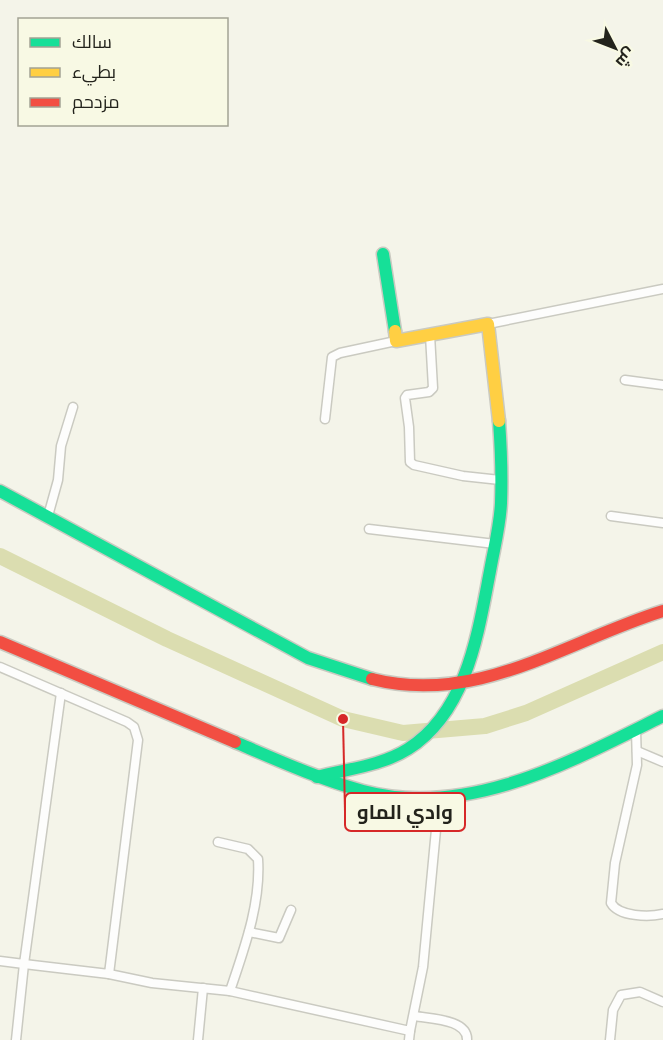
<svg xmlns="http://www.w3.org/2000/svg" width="663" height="1040" font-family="'Source Sans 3',Cairo,sans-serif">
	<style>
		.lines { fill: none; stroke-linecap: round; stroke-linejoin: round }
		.river { stroke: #dbddb0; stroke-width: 16 }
		.street-casing { stroke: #cacac1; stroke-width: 11 }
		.fast-casing { stroke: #cacac1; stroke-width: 15 }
		.slow-casing { stroke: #cacac1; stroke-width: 15 }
		.jam-casing { stroke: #cacac1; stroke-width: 15 }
		.street { stroke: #fdfdfc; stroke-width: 8 }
		.fast { stroke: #16e098; stroke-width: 12 }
		.slow { stroke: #ffcf43; stroke-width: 12 }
		.jam { stroke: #f24e42; stroke-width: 12 }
		.leader { fill: none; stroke: #d62828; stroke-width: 2 }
		.callout-dot { fill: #d62828; stroke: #f8f9e4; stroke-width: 2 }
		.callout { fill: #f8f9e4; stroke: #d62828; stroke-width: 2 }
		.callout-label { font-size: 20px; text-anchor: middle; font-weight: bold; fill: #23231c }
	</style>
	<rect width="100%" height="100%" fill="#f4f4e9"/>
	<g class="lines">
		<polyline class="river" points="0,556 167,639 343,719 403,733 485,726 526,713 663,652"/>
		<defs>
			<g id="street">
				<polyline points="488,324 663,289"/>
				<polyline points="430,335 433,388 429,392 407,395 405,398 409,427 410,462 414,465 463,476 500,480"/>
				<polyline points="625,380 663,385"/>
				<polyline points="325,419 332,357 340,353 396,341"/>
				<polyline points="48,516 58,480 61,446 73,407"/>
				<polyline points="611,516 663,523"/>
				<polyline points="369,529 495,544"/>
				<polyline points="0,667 127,722 134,727 138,740 109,974 24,964 16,1040"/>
				<path d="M636 730 637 765 615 863 611 903C619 917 649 917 663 914"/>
				<polyline points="637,751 663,762"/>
				<path d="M218 842 248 849 258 859C261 904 244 949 230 991"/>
				<polyline points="249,932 279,938 291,910"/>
				<polyline points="0,961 24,964 61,693"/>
				<polyline points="109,974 152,983 230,991 410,1031 423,967 439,798"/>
				<path d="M415 1016C430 1019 468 1019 467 1040"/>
				<polyline points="198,1040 203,988"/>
				<polyline points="409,1040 410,1031"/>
				<polyline points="610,1040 613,1010 621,995 640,992 663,1002"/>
			</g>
			<g id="fast">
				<polyline points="383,254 395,331"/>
				<polyline points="0,491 308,658 372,679"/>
				<path d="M235 742C277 760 319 779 363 791 468 819 572 761 663 716"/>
				<path d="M317 777C347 769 381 766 408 749 467 712 478 633 490 571 494 548 500 526 501 503 502 476 501 448 499 421"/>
			</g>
			<polyline id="slow" points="395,331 396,341 488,324 499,421"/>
			<g id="jam">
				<polyline points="0,642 235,742"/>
				<path d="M372 679C478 706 566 641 663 611"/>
			</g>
		</defs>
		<use href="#street" class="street-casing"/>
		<use href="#fast" class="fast-casing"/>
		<use href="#slow" class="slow-casing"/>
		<use href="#jam" class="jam-casing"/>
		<use href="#street" class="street"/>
		<use href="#fast" class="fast"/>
		<use href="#slow" class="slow"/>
		<use href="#jam" class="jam"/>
	</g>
	<path class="leader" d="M343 719L345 812"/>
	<circle class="callout-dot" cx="343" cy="719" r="6"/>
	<rect class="callout" x="345" y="793" width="120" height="38" rx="6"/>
	<g class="callout-label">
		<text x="405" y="819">وادي الماو</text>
	</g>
	<rect x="18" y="18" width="210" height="108" fill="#f8f9e4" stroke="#a3a394" stroke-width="1.5"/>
	<rect x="30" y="38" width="30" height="9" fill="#16e098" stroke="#a3a394" stroke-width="1.5"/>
	<text x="72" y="48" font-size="18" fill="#23231c">سالك</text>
	<rect x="30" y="68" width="30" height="9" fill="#ffcf43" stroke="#a3a394" stroke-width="1.5"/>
	<text x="72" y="78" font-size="18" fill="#23231c">بطيء</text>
	<rect x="30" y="98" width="30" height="9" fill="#f24e42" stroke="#a3a394" stroke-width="1.5"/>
	<text x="72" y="108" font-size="18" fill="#23231c">مزدحم</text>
	<g transform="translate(615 48) rotate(132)" stroke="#f8f9e4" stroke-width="4.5" paint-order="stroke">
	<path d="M0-4.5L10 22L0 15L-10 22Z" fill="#23231c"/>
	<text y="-9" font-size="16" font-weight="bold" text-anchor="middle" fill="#23231c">ش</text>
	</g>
</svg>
